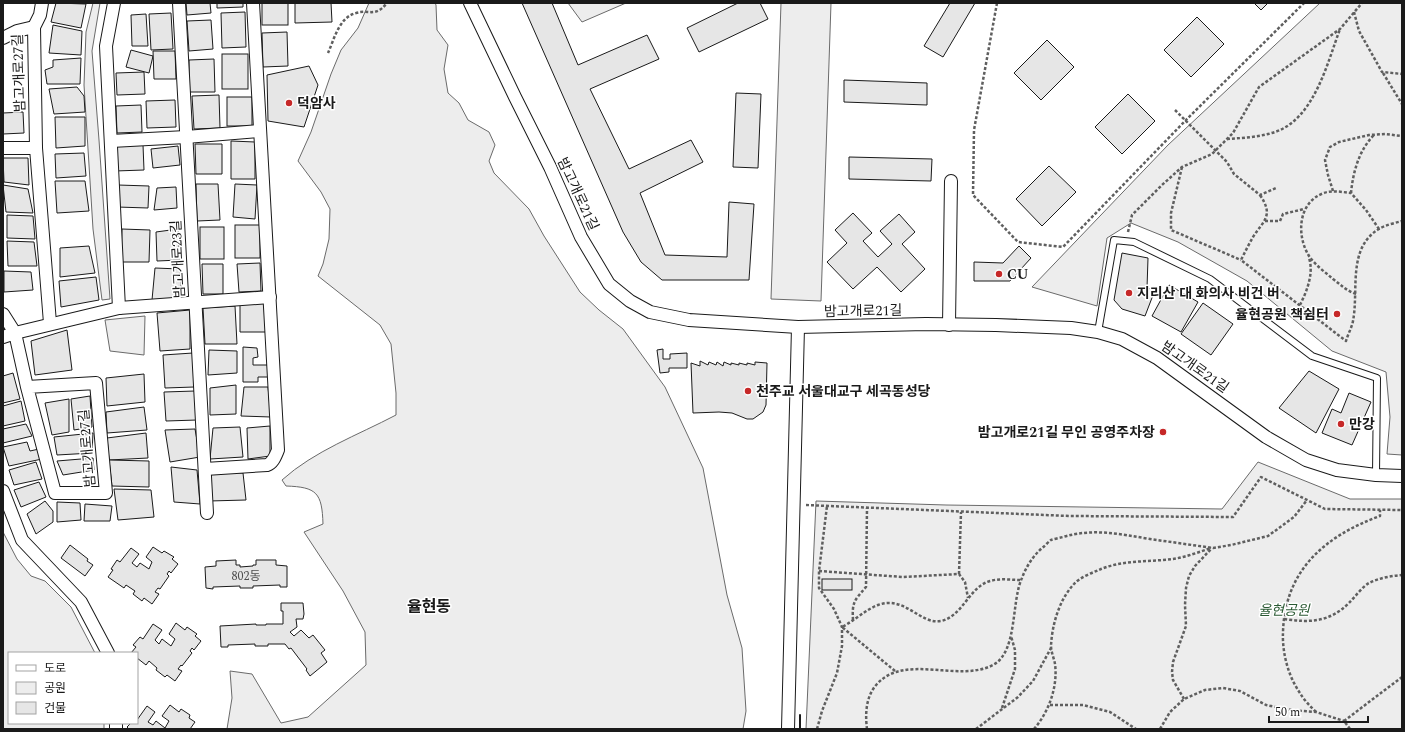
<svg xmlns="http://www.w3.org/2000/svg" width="1405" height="732" font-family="Spectral,'Noto Sans KR',serif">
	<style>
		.green { fill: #ededed; stroke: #6a6a6a }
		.building { fill: #e6e6e6; stroke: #1a1a1a }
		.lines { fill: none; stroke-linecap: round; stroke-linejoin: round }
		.service-casing { stroke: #1a1a1a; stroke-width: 8 }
		.minor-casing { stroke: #1a1a1a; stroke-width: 14 }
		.path { stroke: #5f5f5f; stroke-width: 2.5; stroke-dasharray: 3 2; stroke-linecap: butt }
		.service { stroke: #fff; stroke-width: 6 }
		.minor { stroke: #fff; stroke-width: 12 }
		.wall { stroke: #1a1a1a; stroke-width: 2 }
		.poi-dot { fill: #c62828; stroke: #fff; stroke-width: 1.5 }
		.labels { text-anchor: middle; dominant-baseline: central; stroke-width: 3; stroke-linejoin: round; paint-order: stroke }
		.number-label { font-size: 12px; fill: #4d4d4d }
		.street-label { font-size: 14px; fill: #1a1a1a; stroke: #fff }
		.poi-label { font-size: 14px; font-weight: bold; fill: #1a1a1a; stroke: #fff; text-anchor: start }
		.park-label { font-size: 14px; font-style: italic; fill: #2b5a34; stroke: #fff }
		.quarter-label { font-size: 16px; font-weight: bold; fill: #1a1a1a; stroke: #fff }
	</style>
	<rect width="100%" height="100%" fill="#fff"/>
	<g class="green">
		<polygon points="93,3 100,3 92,51 99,140 110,299 102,300 93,229 84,85 86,32"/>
		<path d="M369 3H435L436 5 437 30 448 45 444 69 448 93 459 103 468 120 489 132 495 145 489 161 494 173 529 209 544 236 580 292 599 310 623 329 665 387 703 468 727 595 742 648 746 711 743 729H227L232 698 230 671 252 674 281 723 308 717 366 665 365 632 343 591 304 532 323 524C322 493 317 487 286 486L282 480C314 451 358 435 396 415V393L391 344 380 325 318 276 323 264 329 239 330 209 321 192 298 161 311 132 331 74 341 50 358 28Z"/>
		<polygon points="568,3 626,3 582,22"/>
		<polygon points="781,3 831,3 821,301 771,299"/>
		<polygon points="1320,3 1402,3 1402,455 1387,454 1390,417 1386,372 1332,351 1247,281 1178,242 1131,223 1107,238 1097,306 1032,287 1168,145"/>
		<polygon points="145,316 144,355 110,351 105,320"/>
		<polygon points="1258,462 1350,499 1402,499 1402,729 806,729 816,501 946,505 1222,509"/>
		<polygon points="3,532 17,559 31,576 45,581 71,607 95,653 9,653 9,723 104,723 104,729 3,729"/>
	</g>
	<g class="building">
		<polygon points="56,3 86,4 81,28 51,22"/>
		<polygon points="186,3 210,3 211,13 187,15"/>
		<polygon points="217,3 243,3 243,7 217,8"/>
		<rect x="262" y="3" width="26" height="22"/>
		<polygon points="295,3 331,3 332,22 295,23"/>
		<polygon points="522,3 552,3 578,65 647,35 659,59 590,89 629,169 691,140 703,162 640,193 665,255 727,257 729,202 754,204 749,280 662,280 641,262 623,232"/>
		<polygon points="738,3 760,3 768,19 699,52 687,28"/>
		<polygon points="950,3 975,3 943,57 924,46"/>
		<polygon points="1254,3 1268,3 1261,10"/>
		<polygon points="245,12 246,47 222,48 221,13"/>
		<polygon points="171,13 173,49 151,50 149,14"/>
		<polygon points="146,14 148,46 132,46 131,15"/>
		<polygon points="1197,17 1224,44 1191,77 1164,50"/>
		<polygon points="211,20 213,49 189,51 187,21"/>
		<polygon points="53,25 82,31 81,55 49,53"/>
		<polygon points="287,32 288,66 263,67 262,33"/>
		<polygon points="1047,40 1074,67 1041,100 1014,73"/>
		<polygon points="131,50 153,56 149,73 126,67"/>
		<polygon points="153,51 175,51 176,79 154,79"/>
		<rect x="222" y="54" width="26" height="35"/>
		<polygon points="81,58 80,84 47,84 45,70 53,67 53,60"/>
		<polygon points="214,59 215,92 189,92 189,60"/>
		<polygon points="309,66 318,85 304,127 268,121 267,75"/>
		<polygon points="144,72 145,94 117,95 116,73"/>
		<polygon points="844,80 927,83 927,105 844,102"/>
		<polygon points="77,87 84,96 85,112 54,114 49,89"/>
		<polygon points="736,93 761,94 758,168 733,167"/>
		<polygon points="1128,94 1155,121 1122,154 1095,127"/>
		<polygon points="219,95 220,128 194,129 192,96"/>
		<rect x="227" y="97" width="25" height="29"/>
		<polygon points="175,100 176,127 147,128 146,101"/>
		<polygon points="141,105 142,132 117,133 116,106"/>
		<polygon points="23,112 24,133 3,134 3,113"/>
		<polygon points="55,117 85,117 85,146 56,148"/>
		<polygon points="231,141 255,142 255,179 231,179"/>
		<polygon points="195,144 222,144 222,174 196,174"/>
		<polygon points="143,145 144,170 115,171 114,146"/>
		<polygon points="178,146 180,165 153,168 151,149"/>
		<polygon points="84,153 86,176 56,178 55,154"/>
		<polygon points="849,157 932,159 931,181 849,179"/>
		<polygon points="3,158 28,158 29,185 4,182"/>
		<polygon points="1049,166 1076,192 1042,226 1016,199"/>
		<polygon points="55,181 85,181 89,211 57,213"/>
		<polygon points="196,184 218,184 220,220 197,221"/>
		<polygon points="235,184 257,185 255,219 233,217"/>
		<polygon points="3,185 28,189 33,213 6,212"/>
		<polygon points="118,185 149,186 148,208 117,207"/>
		<polygon points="176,187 177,208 154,210 157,188"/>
		<polygon points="853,213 872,233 863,241 878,257 892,244 880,231 899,214 915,232 902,244 925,269 901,292 877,267 853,289 827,262 847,243 835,230"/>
		<polygon points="7,215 33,216 35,239 7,238"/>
		<rect x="235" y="225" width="25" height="33"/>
		<rect x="200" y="227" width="24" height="32"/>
		<polygon points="122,229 150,230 149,262 121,262"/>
		<polygon points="178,229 180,260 157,261 156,232"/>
		<polygon points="7,241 34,242 37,266 8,266"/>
		<polygon points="89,246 95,273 60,277 60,248"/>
		<polygon points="1019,246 1031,258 1010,281 974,281 974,262 1003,263"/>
		<polygon points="1122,253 1148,258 1147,288 1155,290 1145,316 1122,309 1114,300"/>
		<polygon points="260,263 261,291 239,292 237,264"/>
		<polygon points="202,264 223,264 223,294 203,294"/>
		<polygon points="155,268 180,269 182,298 152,300"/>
		<polygon points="4,271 31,272 33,290 4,292"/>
		<polygon points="96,277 99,300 61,307 59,281"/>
		<polygon points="1169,285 1198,302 1181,332 1152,316"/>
		<polygon points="266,302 266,332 240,332 240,305"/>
		<polygon points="1203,303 1233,324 1211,355 1181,334"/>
		<polygon points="235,306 237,344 205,344 203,308"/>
		<polygon points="190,310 190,349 160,351 157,313"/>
		<polygon points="67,330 72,370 35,375 31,341"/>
		<polygon points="243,347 257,348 258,357 253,358 253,365 269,365 270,377 258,377 258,382 243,382"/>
		<polygon points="663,349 663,359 670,359 670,354 687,353 687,368 669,368 669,372 660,373 657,350"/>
		<polygon points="209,350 237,351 237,373 208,375"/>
		<polygon points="193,353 194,387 165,388 163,355"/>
		<polygon points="700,361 708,365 709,362 716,365 717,362 723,366 724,362 731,365 731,363 739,365 739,363 747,365 747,363 755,365 755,362 767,363 766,405 763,412 753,419 747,419 732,413 719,412 693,413 691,363 700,366"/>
		<polygon points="1309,371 1339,389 1316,433 1279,408"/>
		<polygon points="13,373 20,399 3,403 3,376"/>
		<polygon points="144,374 145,402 107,406 106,378"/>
		<polygon points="236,385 236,414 210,415 210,388"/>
		<polygon points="244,387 268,387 271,417 241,416"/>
		<polygon points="195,391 197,420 166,421 164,392"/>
		<polygon points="1349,393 1371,402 1352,445 1322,433 1332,409 1341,413"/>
		<polygon points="90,396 92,427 74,430 71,399"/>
		<polygon points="69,399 69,432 52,435 45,403"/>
		<polygon points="21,401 25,421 3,426 3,406"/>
		<polygon points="144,407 147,430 107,433 106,412"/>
		<polygon points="26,424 32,436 3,443 3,429"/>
		<polygon points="270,426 270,456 248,459 247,428"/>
		<polygon points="240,427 243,457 210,459 213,428"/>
		<polygon points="195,429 200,457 170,462 165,430"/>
		<polygon points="93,433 92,453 57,455 54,437"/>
		<polygon points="146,433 148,458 109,460 107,438"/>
		<polygon points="27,442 30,451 39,449 42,459 9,466 3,447"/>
		<polygon points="93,458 94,470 63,475 57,461"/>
		<polygon points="109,460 149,461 149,487 112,486"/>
		<polygon points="36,462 42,479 14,485 9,470"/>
		<polygon points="171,467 197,470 200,504 174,502"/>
		<polygon points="211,471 243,473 246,500 209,501"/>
		<polygon points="39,482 46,497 21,507 14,490"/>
		<polygon points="114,489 151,490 154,517 118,520"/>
		<polygon points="45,501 53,511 53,522 36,534 27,514"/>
		<polygon points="57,502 80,503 81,520 57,522"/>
		<polygon points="85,504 112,506 110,521 84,521"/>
		<polygon points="70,545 88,559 87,561 93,565 85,576 61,558"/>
		<polygon points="153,547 162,553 164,551 174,557 172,559 178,564 171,573 169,571 167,574 169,576 160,589 158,588 155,592 159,594 152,604 144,598 142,601 133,594 135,591 126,585 124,588 108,577 113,570 111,569 117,560 120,562 131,548 139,554 132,563 137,567 140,563 149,569 152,562 146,557"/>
		<polygon points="236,560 236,565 240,565 240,567 253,566 253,565 256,565 256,560 276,560 276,565 287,566 287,587 280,587 280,585 253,586 253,588 240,588 240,586 213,587 213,589 206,588 205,567 216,566 216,561"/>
		<rect x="822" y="579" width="30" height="11"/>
		<polygon points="281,603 303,603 304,614 303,619 296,619 297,627 290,632 294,636 301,630 309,638 313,635 325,650 321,653 327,662 310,676 306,670 307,669 291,648 289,649 285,644 268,644 268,646 255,646 255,644 228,645 228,647 221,647 220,626 256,624 256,625 266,625 266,624 283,624 283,611 281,611"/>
		<polygon points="176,623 185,630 187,627 197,634 195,636 201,641 194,650 192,648 190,651 192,653 182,666 181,665 178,669 182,671 175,681 167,675 165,677 156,670 157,668 149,661 146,665 137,658 137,653 131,653 136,647 133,645 140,637 143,639 153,624 162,630 155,640 159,644 162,639 171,646 175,639 169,634"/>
		<polygon points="170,705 179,712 181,709 190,715 189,718 195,722 190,729 129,729 127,727 131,723 137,723 137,720 147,706 155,712 148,722 153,725 156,721 165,728 169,721 162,716"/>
	</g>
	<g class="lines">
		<defs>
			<polyline id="service" points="1098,332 1114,240 1134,242 1210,279 1312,356 1377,378 1376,475"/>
			<g id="minor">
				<polyline points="42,3 40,15 34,27 36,148 50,323"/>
				<polyline points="114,3 106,46 119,308"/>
				<polyline points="179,3 207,513"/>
				<polyline points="470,3 515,97 550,167 581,237 609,284 630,301 650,312 689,320 798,327 926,324 996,325 1071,328 1098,332 1122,339 1157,358 1266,437 1306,460 1337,470 1376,475 1402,476"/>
				<polyline points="3,38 17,31 34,27"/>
				<polyline points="111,141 186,137 260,131"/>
				<polyline points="3,148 36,148"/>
				<polyline points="3,314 15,333 119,308 270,297"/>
				<polyline points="949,325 951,181"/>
				<polyline points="3,337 15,333 27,387 55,493 106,493 96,383 27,387"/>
				<path d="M205 469 267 465C273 463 275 457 278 450L253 3"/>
				<polyline points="3,491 22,540 81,602 108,653"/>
				<polyline points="116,729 116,723"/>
				<polyline points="788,729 798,327"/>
			</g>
		</defs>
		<use href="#service" class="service-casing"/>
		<use href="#minor" class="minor-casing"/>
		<g class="path">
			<polyline points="997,3 974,130 973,195 1018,242 1063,247 1186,120 1304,3"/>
			<polyline points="1354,12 1359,31 1382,72 1402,74"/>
			<path d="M328 53C334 40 339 17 356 13 369 9 375 18 387 3"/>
			<polyline points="1383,73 1402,104"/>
			<polyline points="1175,110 1227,162 1234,174 1260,195 1276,188"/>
			<path d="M1227 139C1243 138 1260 137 1275 132 1314 119 1327 64 1340 29"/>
			<polyline points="1182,167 1171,213 1171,230 1241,260"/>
			<polyline points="1333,191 1328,175 1325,160 1330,147 1339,142 1369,135 1385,134 1402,136"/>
			<path d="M1351 193C1353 172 1359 150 1374 135"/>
			<path d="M1260 195C1274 216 1264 220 1253 237 1249 244 1245 252 1241 260L1346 341C1348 334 1352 327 1353 321 1359 290 1347 248 1379 229 1385 225 1395 223 1402 221"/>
			<polyline points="1265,221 1280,221 1283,214 1304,209"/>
			<polyline points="1128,232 1132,215 1162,185 1182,167 1212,154 1233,133 1259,87 1340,29 1362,3"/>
			<path d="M1356 294C1347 291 1341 285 1333 279 1325 272 1315 265 1309 256 1296 235 1298 202 1324 193 1332 190 1342 192 1351 193L1366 210 1379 229"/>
			<path d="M1300 305C1307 291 1314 273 1309 258"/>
			<polyline points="806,505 1069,516 1233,517 1261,477 1325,509 1402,510"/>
			<polyline points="819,571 903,577 959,574 965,582 968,598"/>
			<polyline points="959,574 961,512"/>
			<path d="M1284 619C1310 623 1330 622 1349 603 1355 597 1362 587 1369 583 1379 578 1391 576 1402 575"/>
			<path d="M853 620C852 602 854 601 866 587L867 508"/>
			<path d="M895 671 842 627C854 621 865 610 878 605 905 595 920 625 941 621 963 616 969 587 990 581 1000 578 1011 580 1021 580"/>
			<polyline points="1184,699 1173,680 1172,672 1173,662 1186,626 1185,605 1186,588 1189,576 1195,566 1212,548"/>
			<polyline points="1050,705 1083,705 1110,712 1136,729"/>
			<polyline points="1002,708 1015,669 1015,650 1011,636"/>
			<path d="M1316 712C1310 706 1304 700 1300 693 1288 676 1282 652 1283 632 1285 570 1325 536 1380 516V510"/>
			<polyline points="817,729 822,711 837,673 842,646 842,627 834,609 819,588 819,571 827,506"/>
			<path d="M867 729C865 713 866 696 877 684 905 653 958 683 993 665 1018 652 1011 601 1022 578 1026 567 1033 556 1042 548 1045 546 1048 542 1051 540 1054 539 1059 538 1063 537 1093 528 1119 534 1150 539 1171 542 1192 545 1213 548L1231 545 1268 536 1294 517 1307 500"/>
			<polyline points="976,729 1018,697 1033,681 1051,648"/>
			<path d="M1034 729C1049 712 1058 686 1055 664 1054 658 1051 652 1051 646 1052 625 1059 600 1074 584 1080 577 1092 573 1101 569 1123 560 1149 562 1173 559 1186 557 1199 552 1211 548"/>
			<polyline points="1160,729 1170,712 1184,699 1205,690 1223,688 1240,691 1266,705 1291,710 1316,712 1344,721"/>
			<polyline points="1350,729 1344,721 1402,677"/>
		</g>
		<use href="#service" class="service"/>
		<use href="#minor" class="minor"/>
		<polyline class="wall" points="800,729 800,715"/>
	</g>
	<g class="poi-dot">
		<circle cx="289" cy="103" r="4"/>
		<circle cx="999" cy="274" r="4"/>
		<circle cx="1129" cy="293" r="4"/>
		<circle cx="1337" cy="314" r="4"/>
		<circle cx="748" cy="391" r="4"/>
		<circle cx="1341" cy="424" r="4"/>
		<circle cx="1163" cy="432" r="4"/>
	</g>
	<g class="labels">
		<g class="number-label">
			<text x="246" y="576">802동</text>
		</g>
		<g class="street-label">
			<text transform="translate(19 73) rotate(-92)">밤고개로27길</text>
			<text transform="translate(578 194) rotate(65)">밤고개로21길</text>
			<text transform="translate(178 259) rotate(-93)">밤고개로23길</text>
			<text transform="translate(863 311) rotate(-1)">밤고개로21길</text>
			<text transform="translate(1195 367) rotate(35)">밤고개로21길</text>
			<text transform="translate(87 448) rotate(-95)">밤고개로27길</text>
		</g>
		<g class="poi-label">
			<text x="297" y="103">덕암사</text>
			<text x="1007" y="274">CU</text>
			<text x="1137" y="293">지리산 대 화의사 비건 버</text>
			<text x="1329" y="314" text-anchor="end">율현공원 책쉼터</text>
			<text x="756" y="391">천주교 서울대교구 세곡동성당</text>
			<text x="1349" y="424">만강</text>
			<text x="1155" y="432" text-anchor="end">밤고개로21길 무인 공영주차장</text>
		</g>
		<g class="park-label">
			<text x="1284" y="610">율현공원</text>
		</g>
		<g class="quarter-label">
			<text x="429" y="607">율현동</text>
		</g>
	</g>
	<rect width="1405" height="732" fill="none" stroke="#1a1a1a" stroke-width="8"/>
	<rect x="8" y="652" width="130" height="72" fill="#ffffff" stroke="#a3a3a3"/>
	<rect x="16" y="665" width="20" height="6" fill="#ffffff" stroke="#a3a3a3"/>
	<text x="44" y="672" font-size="12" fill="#1a1a1a">도로</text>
	<rect x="16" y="682" width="20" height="12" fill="#ededed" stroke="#a3a3a3"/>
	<text x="44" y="692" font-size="12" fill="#1a1a1a">공원</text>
	<rect x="16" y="702" width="20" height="12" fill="#e6e6e6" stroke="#a3a3a3"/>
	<text x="44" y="712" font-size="12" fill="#1a1a1a">건물</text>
	<path d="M1269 716v6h99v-6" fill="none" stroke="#1a1a1a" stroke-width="2"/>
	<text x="1275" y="716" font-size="12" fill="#1a1a1a" stroke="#ffffff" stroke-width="3" paint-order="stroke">50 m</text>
</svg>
